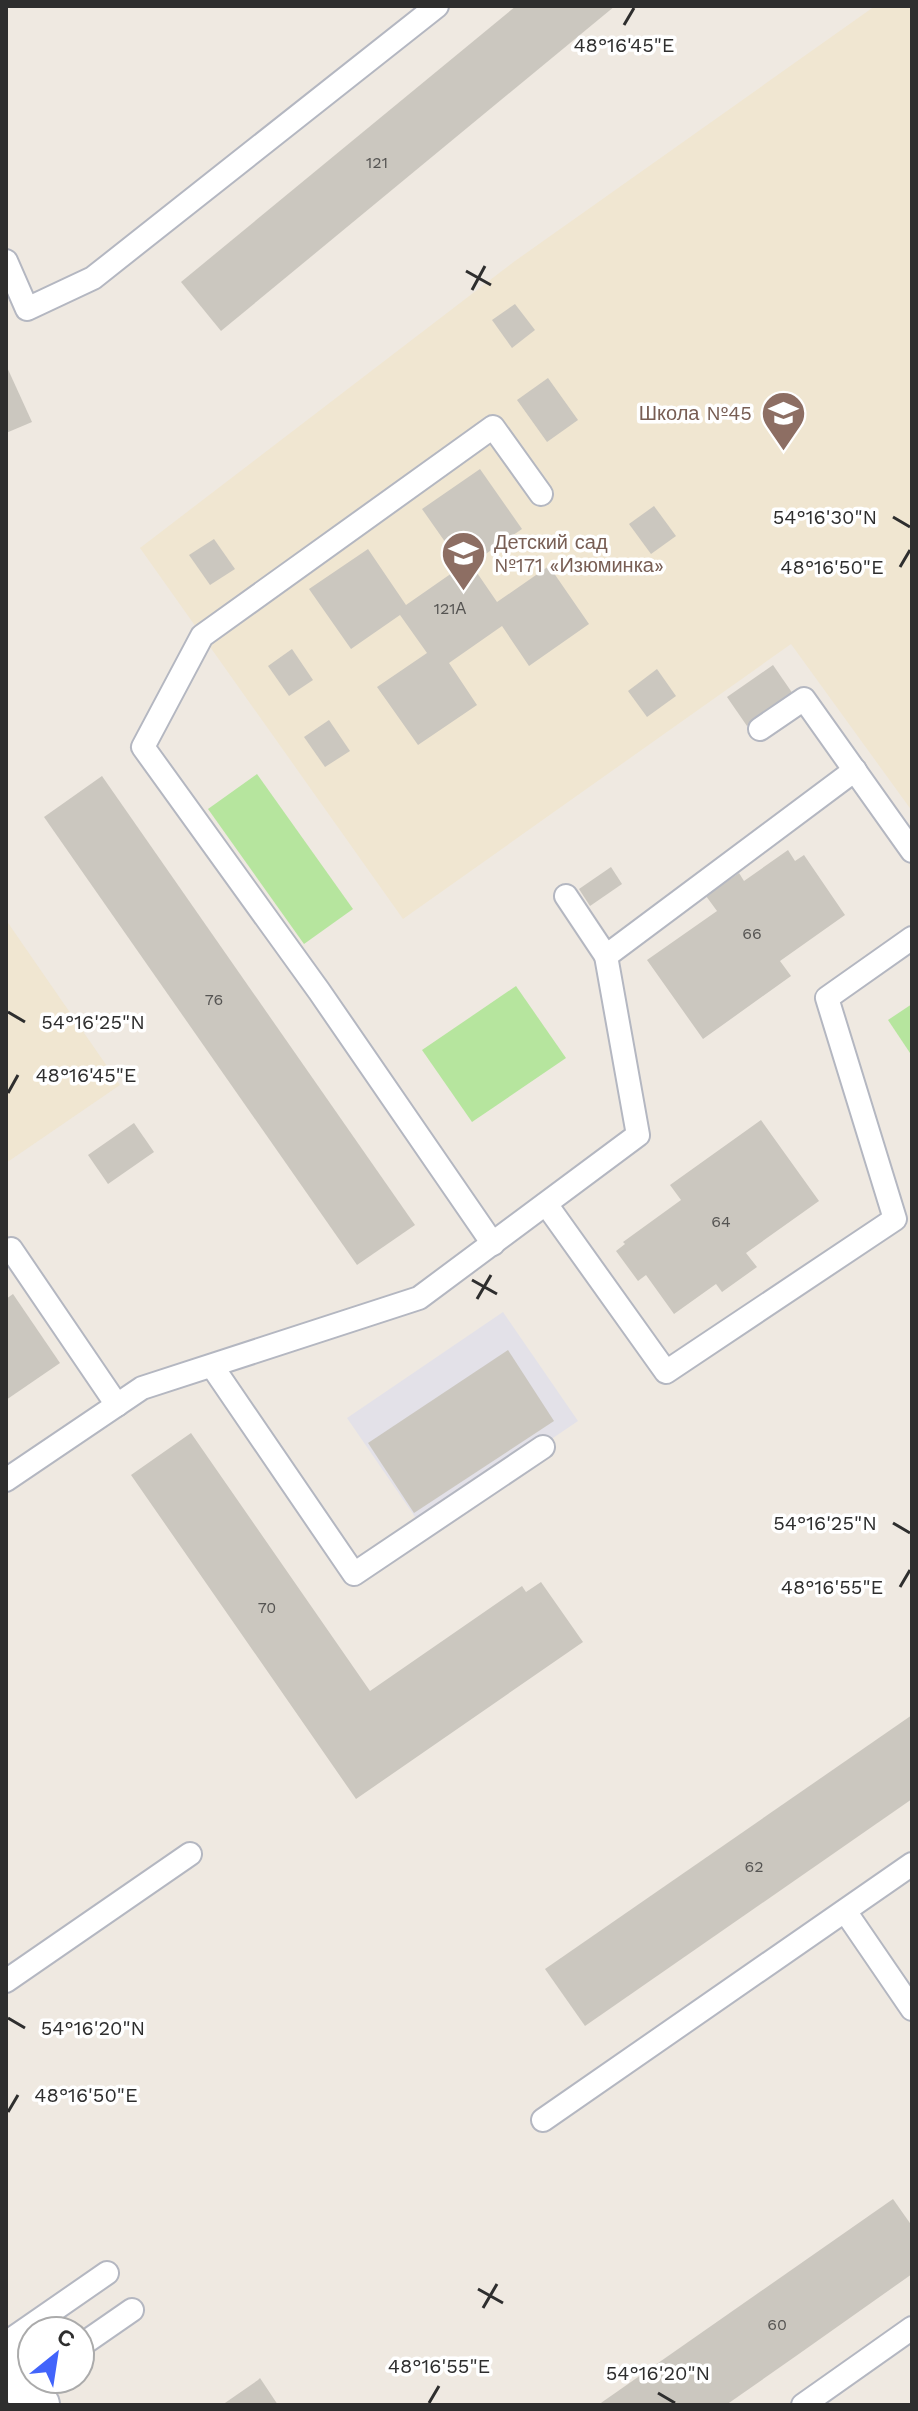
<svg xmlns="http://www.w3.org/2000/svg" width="918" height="2411" font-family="'Work Sans',sans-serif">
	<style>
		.industrial { fill: #e3e1e8 }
		.education { fill: #f0e6d1 }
		.green { fill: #b6e59e }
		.building { fill: #cbc7bf }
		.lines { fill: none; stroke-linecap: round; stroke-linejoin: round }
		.lane-casing { stroke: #b4b7c1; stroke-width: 26 }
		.secondary-casing { stroke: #b4b7c1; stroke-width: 48 }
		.lane { stroke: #fff; stroke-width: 22 }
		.secondary { stroke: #fff; stroke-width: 44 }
		.ticks { fill: none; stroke: #2e2e2e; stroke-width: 3 }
		.labels { text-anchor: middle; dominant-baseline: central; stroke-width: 7; stroke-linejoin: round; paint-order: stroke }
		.number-label { font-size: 16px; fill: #555452 }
		.education-label { font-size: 20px; fill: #785e54; stroke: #fff; text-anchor: end }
		.ticks-label { font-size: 20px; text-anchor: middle; fill: #2e2e2e; stroke: #fff; stroke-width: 7; stroke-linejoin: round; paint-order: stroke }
	</style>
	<rect width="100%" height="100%" fill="#efe9e1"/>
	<polygon class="industrial" points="503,1312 578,1421 422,1527 347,1418"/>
	<g class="education">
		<polygon points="875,6 912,6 912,811 791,644 403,919 140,548 515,261"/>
		<polygon points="6,920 120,1085 6,1163"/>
	</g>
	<g class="green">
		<polygon points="257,774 353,909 304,944 208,809"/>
		<polygon points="516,986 566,1058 472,1122 422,1050"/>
		<polygon points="912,1004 912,1056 888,1020"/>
	</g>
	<g class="building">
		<polygon points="516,6 615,6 221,331 181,282"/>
		<polygon points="515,304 535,330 512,348 492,320"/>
		<polygon points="6,365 32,422 6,433"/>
		<polygon points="548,378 578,420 547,442 517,400"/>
		<polygon points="480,469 522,529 471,564 497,602 549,566 589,624 529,666 502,626 449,663 477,705 418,745 377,687 427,653 400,615 351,649 309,589 368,549 406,605 462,566 422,509"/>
		<polygon points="654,506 676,536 651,554 629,524"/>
		<polygon points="214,539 235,569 210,585 189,555"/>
		<polygon points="292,649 313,680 289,696 268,666"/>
		<polygon points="773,665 793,694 747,726 727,697"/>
		<polygon points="657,669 676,696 647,717 628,691"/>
		<polygon points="329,720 350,751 325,767 304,737"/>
		<polygon points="102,776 415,1225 357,1265 44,817"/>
		<polygon points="788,850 795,861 804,855 845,915 780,961 791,976 703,1039 647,960 717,911 706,896 739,873 744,881"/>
		<polygon points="611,867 622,884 590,906 579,889"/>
		<polygon points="761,1120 819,1201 746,1253 757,1267 722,1292 716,1284 674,1314 646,1275 638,1281 616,1251 625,1244 623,1242 681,1200 670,1185"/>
		<polygon points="134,1123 154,1152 108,1184 88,1155"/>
		<polygon points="13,1294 60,1363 6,1400 6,1299"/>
		<polygon points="508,1350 554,1421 414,1513 368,1443"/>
		<polygon points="191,1433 370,1691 522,1586 526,1592 541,1582 583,1642 356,1799 131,1475"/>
		<polygon points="912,1715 912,1799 585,2026 545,1969"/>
		<polygon points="893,2199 912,2226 912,2274 796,2356 726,2405 598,2405"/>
		<polygon points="260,2378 278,2405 222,2405 258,2380"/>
	</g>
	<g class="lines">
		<defs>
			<g id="lane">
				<polyline points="6,261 27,309 93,278 437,6"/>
				<polyline points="760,729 804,699 912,851"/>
				<polyline points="566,896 606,956"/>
				<polyline points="546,1204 666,1372 895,1219 827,998 912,938"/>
				<polyline points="493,1244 319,991 143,747 202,636 493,427 541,494"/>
				<polyline points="6,1252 11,1249 117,1405"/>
				<polyline points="212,1366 354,1574 543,1447"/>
				<polyline points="6,1480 142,1388 419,1298 638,1135 606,956 855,770"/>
				<polyline points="845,1911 912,2009"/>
				<polyline points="6,1981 190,1854"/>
				<polyline points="543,2120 912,1864"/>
				<polyline points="6,2343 107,2273"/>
				<polyline points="80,2346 132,2310"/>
				<polyline points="803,2405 912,2328"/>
			</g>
			<polyline id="secondary" points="6,2359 37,2405"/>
		</defs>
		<use href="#lane" class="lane-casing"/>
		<use href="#secondary" class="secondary-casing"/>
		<use href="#lane" class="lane"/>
		<use href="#secondary" class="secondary"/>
	</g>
	<path class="ticks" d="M624 25 634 8M466 271 491 285M472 290 485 266M893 517 910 527M900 567 910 550M8 1012 25 1022M8 1093 18 1075M472 1280 497 1294M477 1299 491 1275M893 1523 910 1533M900 1587 910 1570M8 2018 25 2028M8 2112 18 2095M478 2289 503 2303M483 2308 497 2284M658 2393 675 2403M429 2403 439 2386"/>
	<defs>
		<symbol id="school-pin" viewBox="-11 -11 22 30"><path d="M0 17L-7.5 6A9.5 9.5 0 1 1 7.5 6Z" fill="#8d6e63" stroke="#fff"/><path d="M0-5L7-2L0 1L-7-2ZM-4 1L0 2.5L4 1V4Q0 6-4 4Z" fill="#fff"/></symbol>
	</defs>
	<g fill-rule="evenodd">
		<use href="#school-pin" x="758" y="388" width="51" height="69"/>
		<use href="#school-pin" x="438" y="528" width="51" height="69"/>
	</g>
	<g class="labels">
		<g class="number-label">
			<text x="377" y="162">121</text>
			<text x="450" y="608">121А</text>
			<text x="752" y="933">66</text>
			<text x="214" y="999">76</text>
			<text x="721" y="1221">64</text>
			<text x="267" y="1607">70</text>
			<text x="754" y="1866">62</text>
			<text x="777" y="2324">60</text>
		</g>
		<g class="education-label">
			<text x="752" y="413">Школа №45</text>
			<text x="494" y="542" text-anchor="start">Детский сад<tspan x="494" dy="23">№171 «Изюминка»</tspan></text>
		</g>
	</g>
	<g class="ticks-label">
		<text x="624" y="52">48°16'45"E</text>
		<text x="825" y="524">54°16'30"N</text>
		<text x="832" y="574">48°16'50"E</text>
		<text x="93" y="1029">54°16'25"N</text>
		<text x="86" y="1082">48°16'45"E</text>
		<text x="825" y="1530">54°16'25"N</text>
		<text x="832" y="1594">48°16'55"E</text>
		<text x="93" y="2035">54°16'20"N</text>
		<text x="86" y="2102">48°16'50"E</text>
		<text x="439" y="2373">48°16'55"E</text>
		<text x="658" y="2380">54°16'20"N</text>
	</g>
	<rect width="918" height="2411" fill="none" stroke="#2e2e2e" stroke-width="16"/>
	<g transform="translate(56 2355) rotate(30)"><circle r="38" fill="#ffffff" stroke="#ababab" stroke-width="2"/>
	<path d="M0-6L14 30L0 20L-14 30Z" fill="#4264fb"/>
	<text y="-12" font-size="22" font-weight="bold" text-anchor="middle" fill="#2e2e2e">С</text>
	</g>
</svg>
